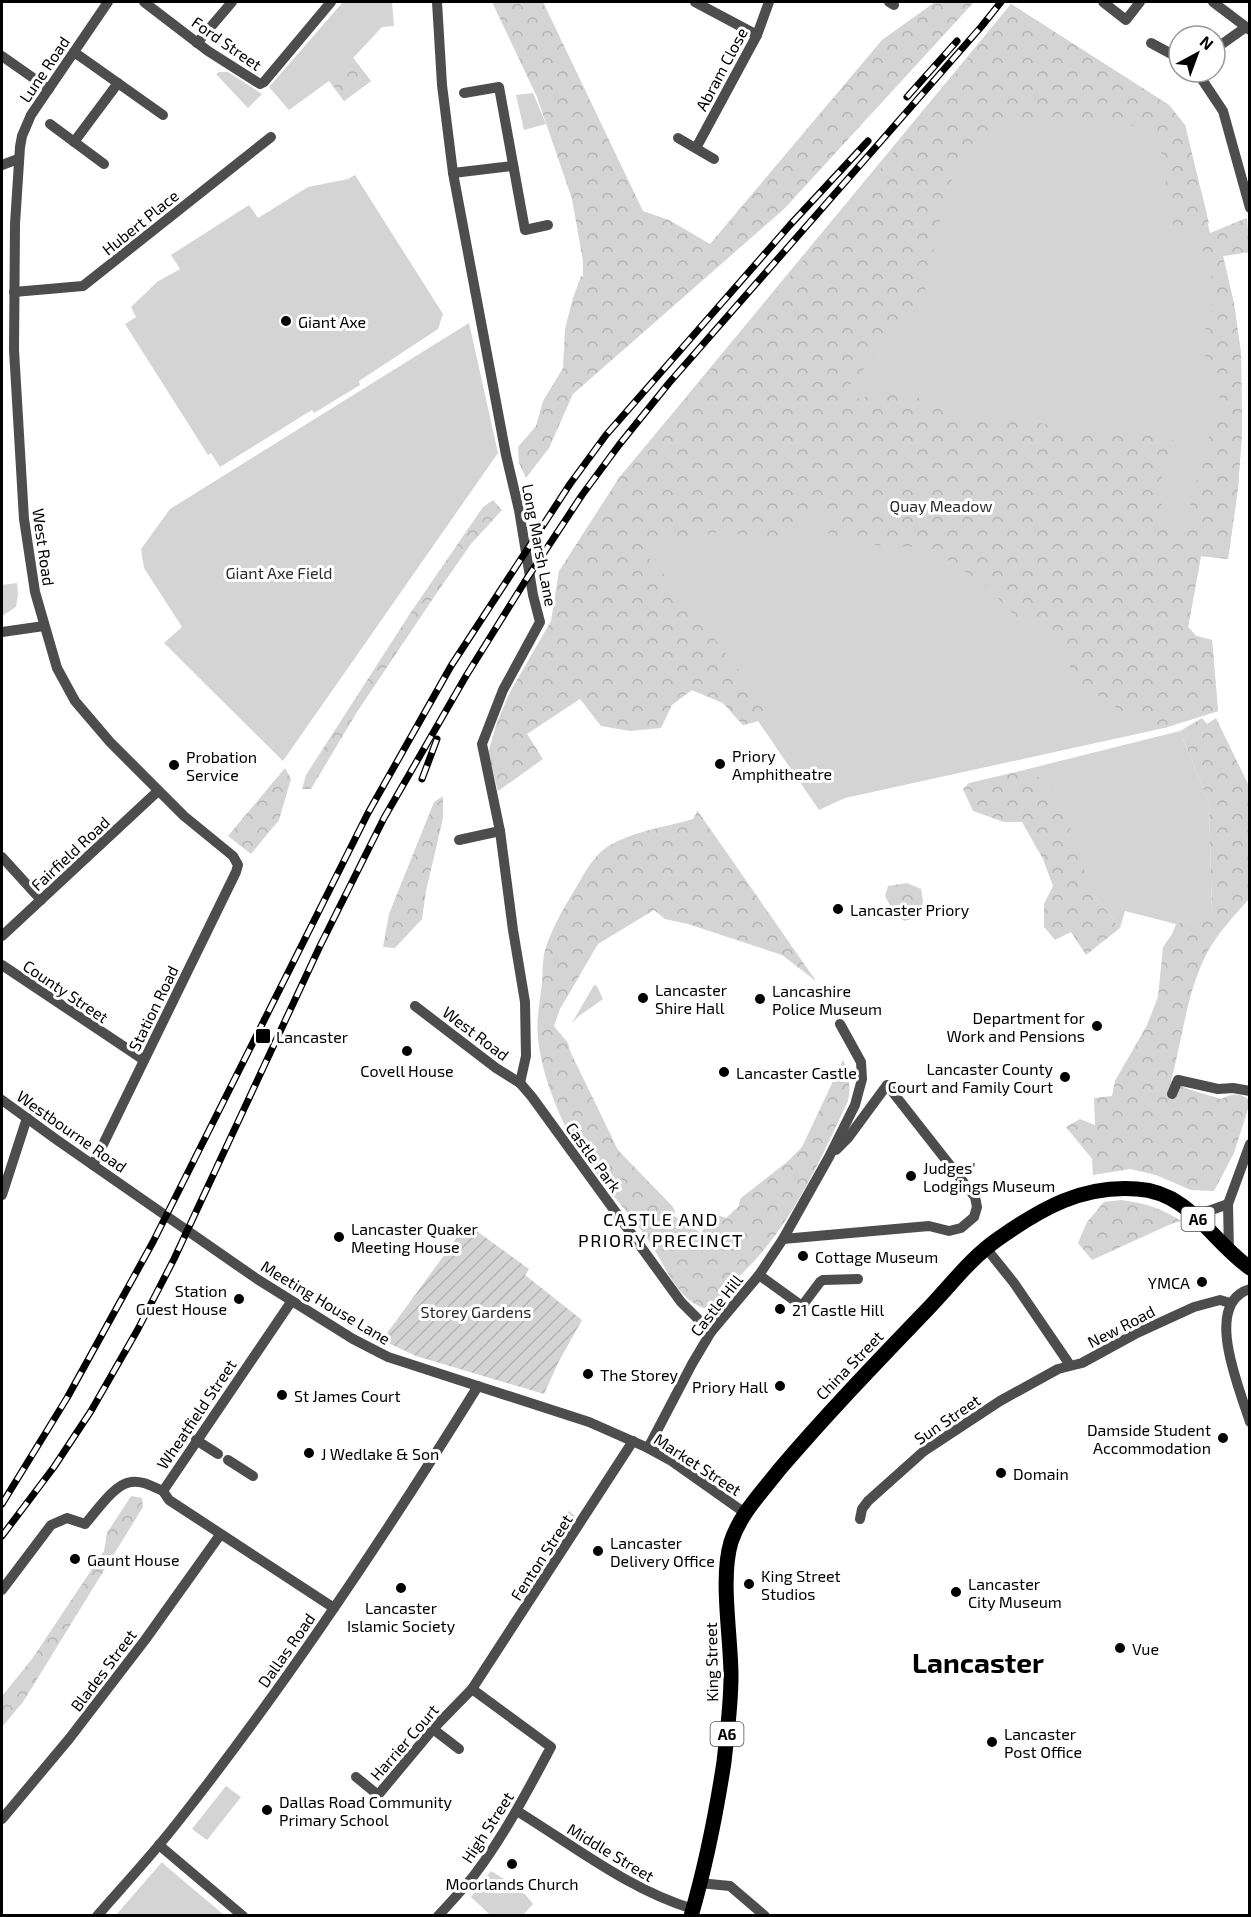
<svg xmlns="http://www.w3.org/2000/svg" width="1251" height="1917" font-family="'Exo 2',sans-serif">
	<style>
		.green { fill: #d4d4d4 }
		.forest { fill: url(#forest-crowns) }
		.garden { fill: url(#garden-furrows) }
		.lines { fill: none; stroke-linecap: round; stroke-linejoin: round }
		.minor { stroke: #4d4d4d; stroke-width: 10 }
		.major { stroke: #000; stroke-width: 15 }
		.rail-casing { stroke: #000; stroke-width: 7 }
		.rail { stroke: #fff; stroke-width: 4.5; stroke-dasharray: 14; stroke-linecap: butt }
		.poi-dot { fill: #000; stroke: #fff; stroke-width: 2 }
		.labels { text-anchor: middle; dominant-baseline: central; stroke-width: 6; stroke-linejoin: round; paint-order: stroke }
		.shield { fill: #fff; stroke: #4c4c4c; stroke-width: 1.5 }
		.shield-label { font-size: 15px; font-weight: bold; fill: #000 }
		.street-label { font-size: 16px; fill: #000; stroke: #fff }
		.poi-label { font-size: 16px; fill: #000; stroke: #fff; text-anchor: start }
		.park-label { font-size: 16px; fill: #2b2b2b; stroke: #fff }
		.neighbourhood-label { font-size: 18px; letter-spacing: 1.5px; fill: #000; stroke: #fff }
		.town-label { font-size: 28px; font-weight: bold; fill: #000; stroke: #fff }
	</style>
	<defs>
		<pattern id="forest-crowns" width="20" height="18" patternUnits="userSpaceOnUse" patternTransform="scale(1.5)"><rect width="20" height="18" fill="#d4d4d4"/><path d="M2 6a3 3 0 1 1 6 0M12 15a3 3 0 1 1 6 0" fill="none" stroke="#b4b4b4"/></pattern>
		<pattern id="garden-furrows" width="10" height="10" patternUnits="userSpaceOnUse" patternTransform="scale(1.5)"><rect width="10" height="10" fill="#d4d4d4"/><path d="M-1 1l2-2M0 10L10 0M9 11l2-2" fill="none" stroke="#b4b4b4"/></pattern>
	</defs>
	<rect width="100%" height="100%" fill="#fff"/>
	<g class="green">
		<polygon points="343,2 392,2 394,26 382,27 353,58 371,81 344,101 329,81 289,110 269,87"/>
		<polygon points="1011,4 1169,105 1185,125 1210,233 1247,218 1249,252 1223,256 1234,304 1241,353 1242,432 1238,488 1228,559 1201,556 1188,627 1196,636 1212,640 1218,711 1164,728 845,798 819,810 758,721 743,725 723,703 692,690 563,566 619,478"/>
		<polygon points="219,72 228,72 262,94 248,108 216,74"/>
		<polygon points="533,93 546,124 524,130 516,95"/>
		<polygon points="355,175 443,314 438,329 359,381 360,385 314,413 312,410 220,467 211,453 208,455 125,324 136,317 131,307 157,282 180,269 171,255 249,205 258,218 308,187 348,179"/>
		<polygon points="469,323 498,453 283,761 164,643 182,627 144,568 141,549 170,509"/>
		<polygon points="17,583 18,594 16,607 2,616 2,585"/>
		<polygon points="1180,731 1209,803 1212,914 1176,924 1125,911 1120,928 1095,896 1024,770"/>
		<polygon points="594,985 597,986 603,999 579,1016 572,1023"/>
		<polygon points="569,1511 575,1516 546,1559 540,1554"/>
		<polygon points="226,1786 241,1797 207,1840 192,1829"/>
		<polygon points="162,1862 167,1867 224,1915 116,1915"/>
		<polygon points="491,1871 511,1883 510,1886 526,1895 533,1904 523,1915 490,1915 471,1897"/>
	</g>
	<g class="forest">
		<polygon points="492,2 543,2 643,211 669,220 710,244 882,40 935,2 974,2 784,209 573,394 549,448 526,478 519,463 518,447 536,426 543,401 563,368 565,329 573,298 581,276 583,277 583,261 572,199 537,97"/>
		<polygon points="1011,4 1169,105 1185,125 1209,223 1179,232 1169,219 1164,160 1154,134 1135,126 1061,123 1011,125 963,151 945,197 924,295 834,405 887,391 914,396 964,417 1023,420 1085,432 1160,429 1175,442 1165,463 1158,493 1168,525 1186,521 1223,384 1200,349 1216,291 1202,248 1203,236 1247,218 1249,252 1223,256 1234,304 1241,353 1242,432 1238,488 1228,559 1201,556 1188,627 1196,636 1212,640 1218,711 1164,728 1128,715 1079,683 1052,635 1017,618 986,586 930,548 874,545 829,534 814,503 784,538 718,532 674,543 647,543 645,553 686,599 713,637 760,697 765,719 743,725 723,703 692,690 672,705 661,728 630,731 601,726 580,699 527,734 543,759 498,791 488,753 497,722 510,692 551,621 559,571 619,478 881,168"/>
		<polygon points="353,58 371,81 344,101 330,81"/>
		<polygon points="493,500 502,510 471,544 436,594 357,712 311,789 302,789 306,775 411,612 483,507"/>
		<path d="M1202 718 1207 724 1216 718 1249 786V899C1233 917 1214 937 1204 959 1186 997 1182 1041 1171 1081L1188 1089 1221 1099C1231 1094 1238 1092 1248 1099L1249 1106 1234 1153 1214 1191 1191 1190 1156 1175 1130 1169 1093 1175 1092 1159 1066 1127 1080 1119 1095 1125 1094 1098 1112 1096 1115 1081 1147 1025 1158 997 1163 947 1172 934 1176 924 1212 913 1209 803 1180 731Z"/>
		<polygon points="285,768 291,779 279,820 251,854 228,836"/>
		<polygon points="1024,770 1047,781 1068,821 1079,858 1095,896 1120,928 1086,955 1071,932 1055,940 1044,927 1044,904 1053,886 1043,859 1022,822 1004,822 973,811 963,789 969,783"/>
		<polygon points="443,796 443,818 426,891 422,919 395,948 383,947 389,914 434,802"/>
		<path d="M697 810 816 981 782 955 688 924 665 919 654 910 598 944 560 1009 554 1026 568 1043 570 1051 618 1150 673 1207 675 1212 674 1216 701 1233 713 1216 717 1215 726 1218 739 1206V1203L741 1198 787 1162 802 1147 843 1060C849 1074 851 1086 848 1101 817 1167 785 1240 727 1287L726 1296 707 1309C676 1301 664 1262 647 1238 616 1196 576 1157 557 1108 548 1086 540 1061 538 1038 536 1020 540 1001 542 983 543 972 542 958 546 947 553 927 563 909 574 891 583 876 590 861 603 850 629 831 663 828 693 819L696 814Z"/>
		<polygon points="907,883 921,889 923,901 920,917 904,921 893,911 885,896 888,886"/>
		<path d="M1121 1200C1144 1203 1162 1208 1181 1221L1171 1224 1092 1260 1078 1243 1087 1222 1104 1202Z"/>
		<polygon points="131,1496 142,1498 143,1507 23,1702 2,1727 2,1696 32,1659 104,1551 107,1533"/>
	</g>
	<polygon class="garden" points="467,1224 529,1269 525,1275 582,1320 559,1361 544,1394 416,1356 382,1340"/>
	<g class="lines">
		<g class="minor">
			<polyline points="144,2 208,51 260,84 264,82 331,2"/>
			<polyline points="437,2 442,85 453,173 506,455 519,510 533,595 540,622 503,690 482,744 500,831 513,930 525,1002 526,1056 520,1083"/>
			<polyline points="695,2 757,35"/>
			<polyline points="889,2 894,5"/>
			<polyline points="1103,2 1126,20 1140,2"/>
			<polyline points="1213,2 1250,30"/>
			<polyline points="197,43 232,2"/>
			<polyline points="1151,43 1179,58"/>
			<polyline points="1215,49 1246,27"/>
			<polyline points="74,52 163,115"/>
			<polyline points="2,56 49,89"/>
			<polyline points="1197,72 1223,111 1250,208"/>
			<polyline points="464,93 499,87 525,230 548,225"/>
			<polyline points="50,124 104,164"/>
			<polyline points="678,138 714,159"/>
			<polyline points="74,142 118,83"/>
			<polyline points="696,148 757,35 769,2"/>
			<polyline points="2,165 18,159"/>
			<polyline points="453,173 512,166"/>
			<polyline points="14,292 83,286 271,137"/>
			<polyline points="2,632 44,626"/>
			<polyline points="459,840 500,831"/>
			<polyline points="2,857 41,900"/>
			<polyline points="2,936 158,791"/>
			<polyline points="2,965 144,1060"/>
			<polyline points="415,1006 496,1068 520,1083 532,1097 681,1302 711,1332"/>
			<polyline points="1172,1094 1178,1080 1218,1089 1233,1088 1250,1091"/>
			<polyline points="2,1100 57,1140 257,1279 353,1339 388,1357 589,1422 648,1448 670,1460 745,1513"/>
			<polyline points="93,1165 236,872 238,865 233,856 184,816 110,742 75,701 57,668 35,592 24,519 14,350 15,224 20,147 22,136 31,115 108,2"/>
			<polyline points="2,1195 27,1118"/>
			<polyline points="1193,1213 1203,1213 1228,1204"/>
			<polyline points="783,1239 929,1226 949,1231 961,1228 974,1217 977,1207 975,1197 887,1085 848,1138 836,1150"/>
			<polyline points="986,1248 1014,1283 1070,1365"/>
			<polyline points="1229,1252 1228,1204 1250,1144"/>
			<polyline points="759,1275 802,1306 820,1282 823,1280 858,1279"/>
			<path d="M1250 1289C1202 1303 1240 1390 1250 1422"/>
			<polyline points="291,1302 163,1491 169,1500 334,1608"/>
			<polyline points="196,1440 218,1454"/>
			<polyline points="648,1448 692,1364 711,1332 759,1275 783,1239 829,1157 855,1105 862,1079 861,1062 840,1024"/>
			<polyline points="228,1460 253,1476"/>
			<polyline points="860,1519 862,1509 868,1501 924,1451 1000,1401 1058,1369 1082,1363 1135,1334 1194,1307 1220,1300 1230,1303"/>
			<path d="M2 1590 51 1525 67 1518 85 1524C96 1512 114 1484 131 1482 142 1480 153 1487 163 1491"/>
			<polyline points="433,1729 459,1749"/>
			<polyline points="356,1777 378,1795 433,1729 472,1689 633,1441"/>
			<path d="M517 1811C574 1846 628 1889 693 1909"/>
			<polyline points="2,1819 69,1739 145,1640 220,1535"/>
			<polyline points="159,1845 243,1916"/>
			<polyline points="699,1883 730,1886 765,1916"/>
			<path d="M97 1916C124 1885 152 1855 177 1823 287 1684 385 1536 478 1386"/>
			<path d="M438 1916C451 1902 464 1888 475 1874 505 1834 528 1790 551 1747L472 1689"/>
		</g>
		<path class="major" d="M691 1916C706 1865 716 1814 724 1762 727 1734 731 1705 731 1676 731 1637 720 1578 731 1542 740 1514 762 1492 779 1470 825 1416 873 1366 922 1315 947 1290 969 1259 998 1239 1042 1208 1082 1185 1137 1189 1190 1192 1211 1241 1250 1268"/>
		<defs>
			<g id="rail">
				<polyline points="907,97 957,41"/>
				<polyline points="422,779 437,739"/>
				<polyline points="2,1504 67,1398 153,1242 368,813 451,666 570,484 606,435 790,225 868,141"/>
				<polyline points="2,1536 54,1467 91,1411 138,1329 174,1259 320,946 384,818 466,676 524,583 582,495 619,445 669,383 981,27 1001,2"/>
			</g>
		</defs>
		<use href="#rail" class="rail-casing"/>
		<use href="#rail" class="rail"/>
	</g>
	<g class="poi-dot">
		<circle cx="286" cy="321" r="6"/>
		<circle cx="720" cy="764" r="6"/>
		<circle cx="174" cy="765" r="6"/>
		<circle cx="838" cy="909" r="6"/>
		<circle cx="643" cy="998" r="6"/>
		<circle cx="760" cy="999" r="6"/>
		<circle cx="1097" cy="1026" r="6"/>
		<rect x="255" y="1028" width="16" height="16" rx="3"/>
		<circle cx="407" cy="1051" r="6"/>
		<circle cx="724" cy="1072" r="6"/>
		<circle cx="1065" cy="1077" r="6"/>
		<circle cx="911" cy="1176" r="6"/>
		<circle cx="339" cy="1237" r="6"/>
		<circle cx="803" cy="1256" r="6"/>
		<circle cx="1202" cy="1282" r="6"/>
		<circle cx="239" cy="1299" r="6"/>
		<circle cx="780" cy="1309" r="6"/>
		<circle cx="588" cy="1374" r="6"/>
		<circle cx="780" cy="1386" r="6"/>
		<circle cx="282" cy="1395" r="6"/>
		<circle cx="1223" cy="1438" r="6"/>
		<circle cx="309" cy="1453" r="6"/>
		<circle cx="1001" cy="1473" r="6"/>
		<circle cx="598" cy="1551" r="6"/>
		<circle cx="75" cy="1559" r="6"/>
		<circle cx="749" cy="1584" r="6"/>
		<circle cx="401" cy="1588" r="6"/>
		<circle cx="956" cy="1592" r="6"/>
		<circle cx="1120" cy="1648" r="6"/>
		<circle cx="992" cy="1742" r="6"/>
		<circle cx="267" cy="1810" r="6"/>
		<circle cx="512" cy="1864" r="6"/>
	</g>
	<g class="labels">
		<g class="shield">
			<rect x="1181.5" y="1207" width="33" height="24" rx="4.5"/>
			<rect x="710.5" y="1722" width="33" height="24" rx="4.5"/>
		</g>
		<g class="shield-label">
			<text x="1198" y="1219">A6</text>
			<text x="727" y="1734">A6</text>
		</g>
		<g class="street-label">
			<text transform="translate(227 43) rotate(35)">Ford Street</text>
			<text transform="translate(44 69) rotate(-56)">Lune Road</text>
			<text transform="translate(721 69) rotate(-62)">Abram Close</text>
			<text transform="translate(140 222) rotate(-39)">Hubert Place</text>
			<text transform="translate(540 545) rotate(79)">Long Marsh Lane</text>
			<text transform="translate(44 547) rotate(82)">West Road</text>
			<text transform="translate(70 853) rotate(-43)">Fairfield Road</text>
			<text transform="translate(66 991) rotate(34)">County Street</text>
			<text transform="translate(153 1008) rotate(-64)">Station Road</text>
			<text transform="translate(476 1033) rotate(37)">West Road</text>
			<text transform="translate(72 1131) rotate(35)">Westbourne Road</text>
			<text transform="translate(594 1157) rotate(54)">Castle Park</text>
			<text transform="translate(326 1302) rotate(31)">Meeting House Lane</text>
			<text transform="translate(716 1305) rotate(-52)">Castle Hill</text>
			<text transform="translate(1121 1326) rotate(-27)">New Road</text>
			<text transform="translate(849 1365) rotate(-46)">China Street</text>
			<text transform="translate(196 1414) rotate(-56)">Wheatfield Street</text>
			<text transform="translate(947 1419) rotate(-34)">Sun Street</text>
			<text transform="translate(698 1464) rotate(33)">Market Street</text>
			<text transform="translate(541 1557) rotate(-57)">Fenton Street</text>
			<text transform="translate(286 1650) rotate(-55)">Dallas Road</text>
			<text transform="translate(711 1662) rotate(-91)">King Street</text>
			<text transform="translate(103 1670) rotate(-53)">Blades Street</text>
			<text transform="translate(404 1742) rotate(-49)">Harrier Court</text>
			<text transform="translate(487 1827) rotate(-57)">High Street</text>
			<text transform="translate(611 1852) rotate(31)">Middle Street</text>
		</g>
		<g class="poi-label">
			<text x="298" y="321">Giant Axe</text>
			<text x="732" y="755">Priory<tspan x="732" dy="18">Amphitheatre</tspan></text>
			<text x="186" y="756">Probation<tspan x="186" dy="18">Service</tspan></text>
			<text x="850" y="909">Lancaster Priory</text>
			<text x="655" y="989">Lancaster<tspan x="655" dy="18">Shire Hall</tspan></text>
			<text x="772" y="990">Lancashire<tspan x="772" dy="18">Police Museum</tspan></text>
			<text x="1085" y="1017" text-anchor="end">Department for<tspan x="1085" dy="18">Work and Pensions</tspan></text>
			<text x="276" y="1036">Lancaster</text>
			<text x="1053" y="1068" text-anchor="end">Lancaster County<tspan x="1053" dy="18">Court and Family Court</tspan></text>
			<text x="407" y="1070" text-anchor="middle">Covell House</text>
			<text x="736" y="1072">Lancaster Castle</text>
			<text x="923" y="1167">Judges'<tspan x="923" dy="18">Lodgings Museum</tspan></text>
			<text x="351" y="1228">Lancaster Quaker<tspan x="351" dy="18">Meeting House</tspan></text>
			<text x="815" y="1256">Cottage Museum</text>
			<text x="1190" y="1282" text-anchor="end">YMCA</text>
			<text x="227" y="1290" text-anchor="end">Station<tspan x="227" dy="18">Guest House</tspan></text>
			<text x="792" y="1309">21 Castle Hill</text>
			<text x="600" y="1374">The Storey</text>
			<text x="768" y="1386" text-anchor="end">Priory Hall</text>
			<text x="294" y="1395">St James Court</text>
			<text x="1211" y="1429" text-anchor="end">Damside Student<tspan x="1211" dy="18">Accommodation</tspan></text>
			<text x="321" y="1453">J Wedlake &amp; Son</text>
			<text x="1013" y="1473">Domain</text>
			<text x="610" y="1542">Lancaster<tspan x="610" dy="18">Delivery Office</tspan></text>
			<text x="87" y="1559">Gaunt House</text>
			<text x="761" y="1575">King Street<tspan x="761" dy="18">Studios</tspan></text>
			<text x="968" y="1583">Lancaster<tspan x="968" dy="18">City Museum</tspan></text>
			<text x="401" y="1607" text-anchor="middle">Lancaster<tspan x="401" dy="18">Islamic Society</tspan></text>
			<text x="1132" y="1648">Vue</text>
			<text x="1004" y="1733">Lancaster<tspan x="1004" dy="18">Post Office</tspan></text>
			<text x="279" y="1801">Dallas Road Community<tspan x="279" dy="18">Primary School</tspan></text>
			<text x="512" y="1883" text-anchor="middle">Moorlands Church</text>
		</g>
		<g class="park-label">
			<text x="941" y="505">Quay Meadow</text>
			<text x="279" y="572">Giant Axe Field</text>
			<text x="476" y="1311">Storey Gardens</text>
		</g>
		<g class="neighbourhood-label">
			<text x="661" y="1219">CASTLE AND<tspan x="661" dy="21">PRIORY PRECINCT</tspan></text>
		</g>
		<g class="town-label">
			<text x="978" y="1662">Lancaster</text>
		</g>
	</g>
	<rect width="1251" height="1917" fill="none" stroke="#000000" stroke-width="6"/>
	<g transform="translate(1197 54) rotate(41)"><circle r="28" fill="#ffffff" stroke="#999999" stroke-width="1.5"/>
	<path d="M0-4.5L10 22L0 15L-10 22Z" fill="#000000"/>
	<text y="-9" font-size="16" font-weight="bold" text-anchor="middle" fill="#000000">N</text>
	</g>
</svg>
